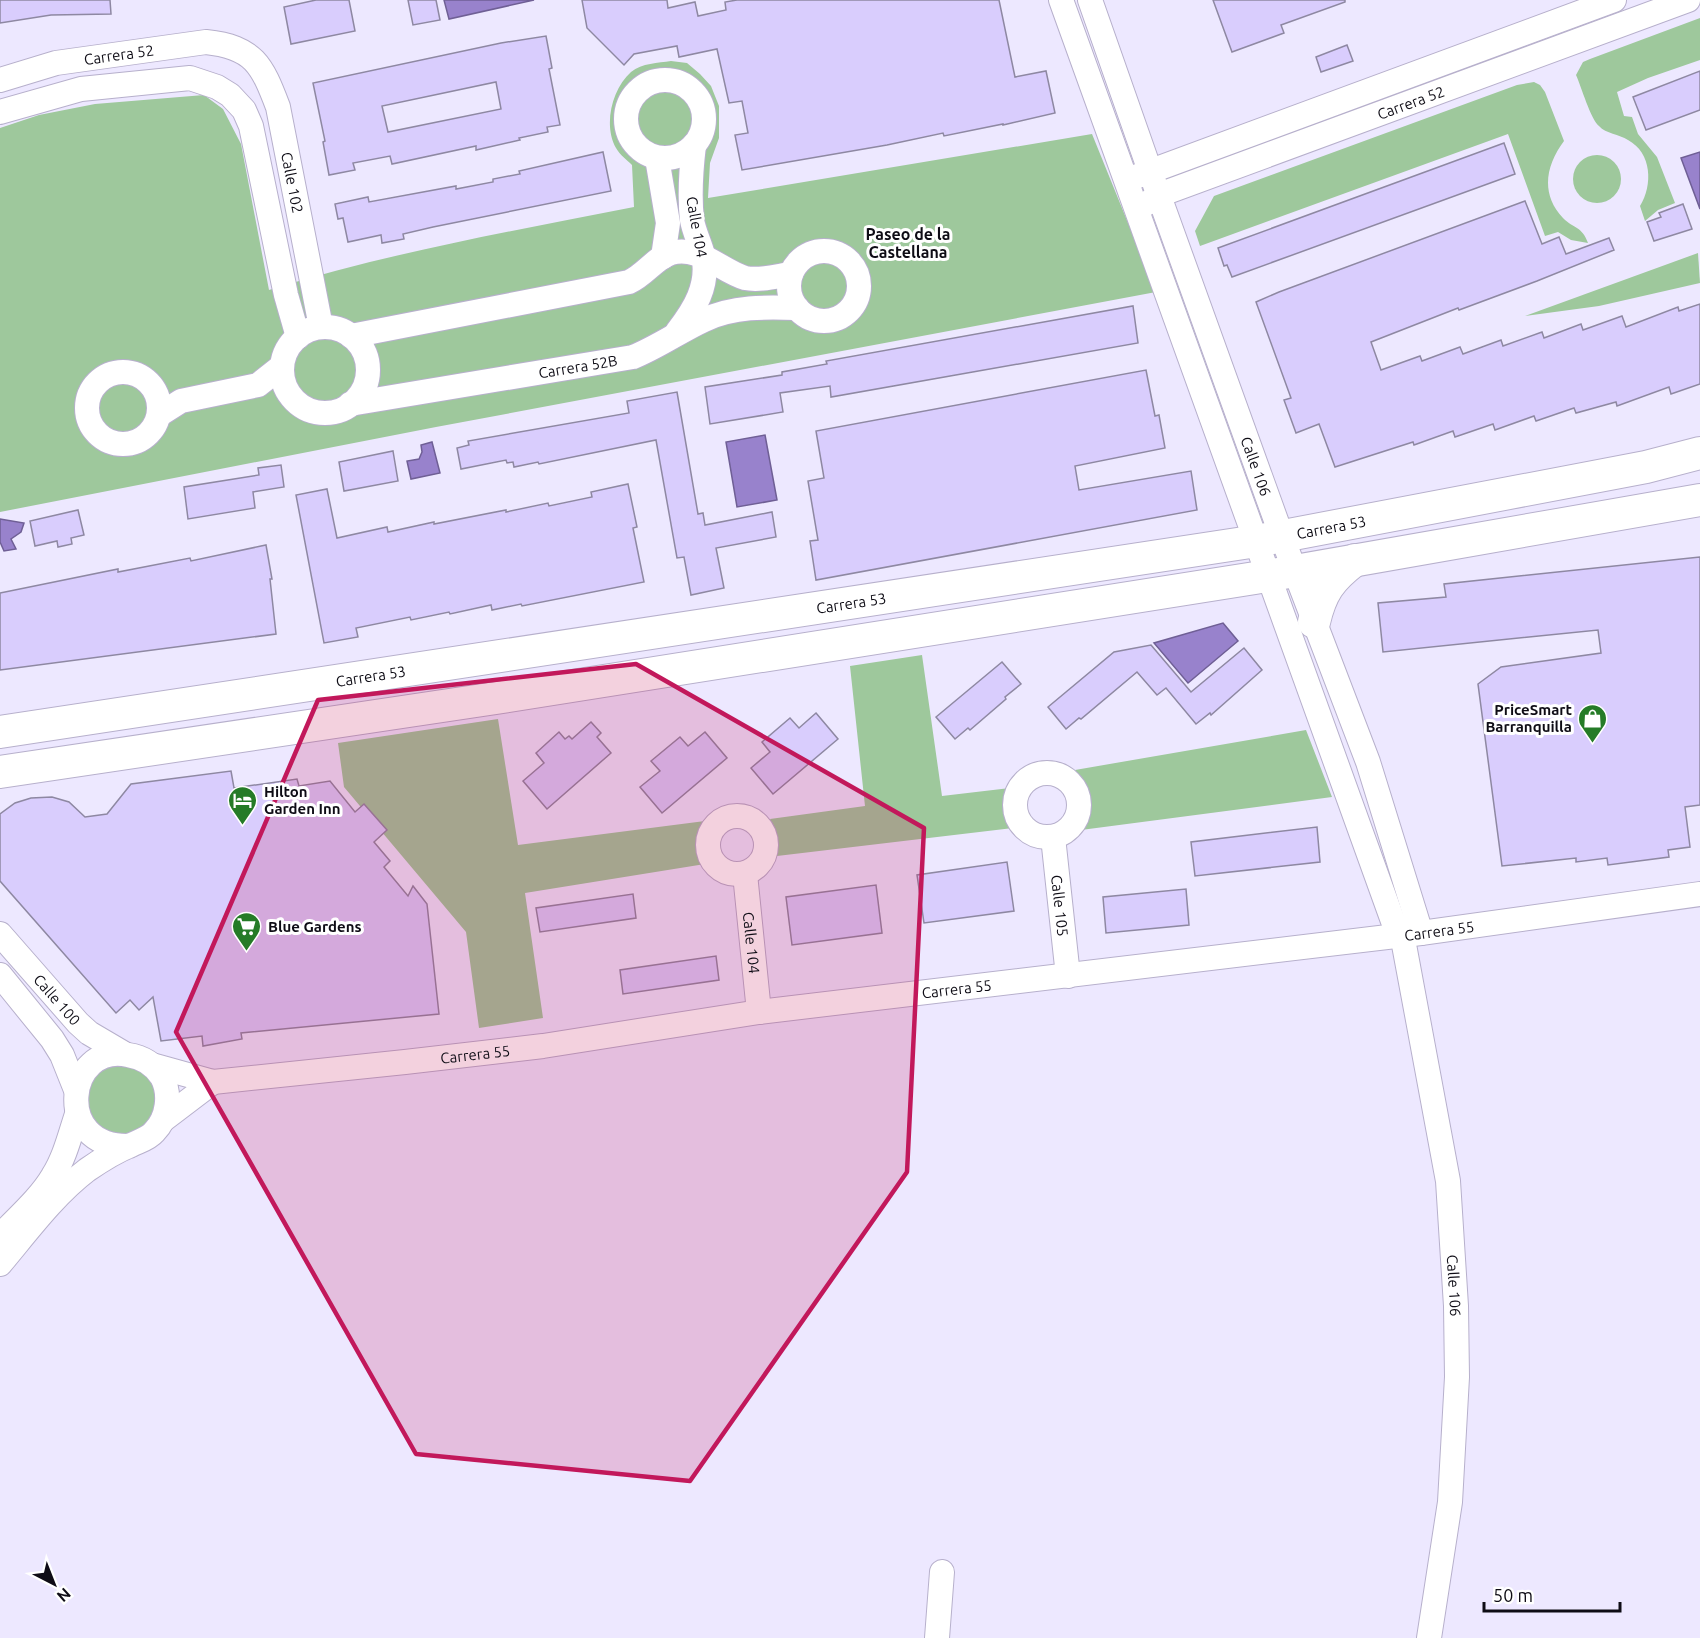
<svg xmlns="http://www.w3.org/2000/svg" width="1700" height="1638" font-family="Ubuntu,sans-serif">
	<style>
		.green { fill: #9ec89c }
		.water { fill: #9882cc; stroke: #6f5f95; stroke-width: 1.5 }
		.building { fill: #d9cdfd; stroke: #8e88a2; stroke-width: 1.5; fill-rule: evenodd }
		.lines { fill: none; stroke-linecap: round; stroke-linejoin: round }
		.minor-casing { stroke: #b7b0cc; stroke-width: 26 }
		.major-casing { stroke: #b7b0cc; stroke-width: 34 }
		.minor { stroke: #fff; stroke-width: 24 }
		.major { stroke: #fff; stroke-width: 32 }
		.marked { fill: #c2185b; fill-opacity: 0.2; stroke: #c2185b; stroke-width: 4.5; stroke-linejoin: round }
		.labels { text-anchor: middle; dominant-baseline: central; stroke-width: 6; stroke-linejoin: round; paint-order: stroke }
		.street-label { font-size: 15px; fill: #0e0c15; stroke: #fff }
		.poi-label { font-size: 15px; font-weight: bold; fill: #0e0c15; stroke: #fff; text-anchor: start }
		.neighbourhood-label { font-size: 16px; font-weight: bold; fill: #0e0c15; stroke: #fff }
	</style>
	<rect width="100%" height="100%" fill="#ede8ff"/>
	<g class="green">
		<path d="M1700 18V60L1648 78 1617 92 1624 116 1632 117 1638 134 1657 157 1675 203 1658 210 1645 221 1640 206C1653 185 1652 153 1628 140 1619 134 1606 134 1599 126 1591 120 1581 86 1576 75L1583 62 1590 59Z"/>
		<path d="M671 61 687 63 700 74 711 86 719 106V138L710 163 708 198 1092 134 1156 292 436 427 0 512V128L39 115 95 104 204 95 223 109 241 144 269 290C388 253 512 231 634 207L632 165C627 160 620 155 616 148 603 125 612 89 631 72 642 63 658 63 671 61Z"/>
		<path d="M1534 82 1540 85 1545 92 1564 141C1546 165 1540 194 1563 218 1574 229 1582 226 1588 243L1571 240 1558 232 1545 236 1508 134 1200 246 1195 231 1214 196 1517 85Z"/>
		<circle cx="1597" cy="179" r="24"/>
		<polygon points="1698,253 1700,283 1599,306 1525,316"/>
		<path d="M922 655 942 796 1010 788C1006 804 1005 813 1013 828L777 856 778 838 770 819 865 806 850 666Z"/>
		<path d="M498 719 518 845 705 821C699 835 700 849 705 864L525 893 543 1018 479 1028 466 932 344 787 338 743Z"/>
		<path d="M1306 730 1332 797 1081 830C1097 804 1090 792 1075 770Z"/>
		<circle cx="121" cy="1099" r="35"/>
	</g>
	<g class="water">
		<polygon points="444,0 534,0 449,19"/>
		<polygon points="1700,152 1700,209 1681,158"/>
		<polygon points="765,435 777,500 737,507 726,442"/>
		<polygon points="432,442 440,473 411,479 407,461 419,459 422,452 421,445"/>
		<polygon points="0,519 24,523 21,532 11,539 16,549 4,551 0,542"/>
		<polygon points="1223,623 1238,641 1188,683 1154,643"/>
	</g>
	<g class="building">
		<polygon points="0,0 110,0 111,14 51,15 0,23"/>
		<polygon points="316,0 349,0 355,31 291,44 284,7"/>
		<polygon points="408,0 436,0 440,20 413,25"/>
		<polygon points="582,0 667,0 668,8 695,2 698,16 726,10 725,2 737,0 999,0 1015,77 1046,71 1055,113 1003,125 1003,124 944,136 943,133 887,145 742,170 735,135 748,133 742,101 729,103 717,49 679,57 677,46 634,54 624,65 587,28"/>
		<polygon points="1213,0 1345,0 1345,2 1281,25 1284,33 1232,52"/>
		<path d="M546 36 552 68 549 69 560 125 547 127 548 132 519 138 520 140 476 150V146L392 164 390 156 353 163 355 170 329 175 323 142 325 141 313 83 501 43ZM496 82 501 109 388 132 382 106Z"/>
		<polygon points="1347,45 1353,61 1321,72 1316,57"/>
		<polygon points="1700,71 1700,110 1646,130 1633,97"/>
		<polygon points="1504,143 1515,174 1232,277 1227,265 1224,266 1218,248"/>
		<polygon points="603,152 611,191 433,227 403,234 404,239 382,243 381,235 348,242 343,218 338,219 335,204 368,197 369,202 456,186 456,189 493,182 493,179 520,174 519,171"/>
		<polygon points="1525,201 1542,244 1559,237 1566,254 1609,238 1614,250 1537,281 1459,310 1458,308 1371,342 1381,370 1420,356 1422,361 1460,347 1463,354 1501,340 1503,346 1542,332 1544,338 1581,324 1583,330 1622,316 1626,327 1678,307 1679,311 1700,304 1700,384 1671,394 1669,387 1617,406 1616,402 1576,413 1574,408 1536,421 1534,416 1495,430 1493,424 1455,437 1453,431 1414,445 1413,442 1335,467 1319,424 1296,433 1284,400 1291,398 1256,302 1279,292"/>
		<polygon points="1683,204 1692,229 1654,241 1647,222 1661,217 1659,213"/>
		<polygon points="1133,306 1138,343 831,397 830,386 780,393 783,412 710,424 705,387 782,375 782,372 827,364 826,361"/>
		<polygon points="1146,370 1155,416 1159,415 1165,448 1075,466 1079,490 1191,471 1197,510 816,580 810,541 818,540 808,481 824,478 816,431"/>
		<polygon points="677,392 698,514 703,513 705,525 772,512 776,537 716,548 724,588 691,595 684,557 677,558 656,440 539,464 538,462 514,467 513,462 507,463 506,460 461,469 457,448 469,445 468,441 629,413 627,401"/>
		<polygon points="393,451 398,481 344,491 339,462"/>
		<polygon points="281,465 284,487 253,492 255,508 188,519 184,487 259,475 258,468"/>
		<polygon points="628,484 637,527 633,528 644,582 522,606 521,604 492,610 491,605 450,614 449,612 411,620 410,617 356,628 358,637 324,643 296,495 327,489 337,538 387,527 388,532 434,522 434,524 506,510 506,512 548,503 549,506 592,497 591,492"/>
		<polygon points="78,510 84,535 71,538 72,544 58,547 57,541 35,546 30,521"/>
		<polygon points="266,545 272,579 270,579 276,634 0,670 0,593 118,569 118,572 190,558 191,561"/>
		<polygon points="1700,557 1700,805 1685,807 1690,847 1668,850 1669,857 1608,865 1607,858 1576,862 1576,858 1502,866 1478,684 1501,667 1601,653 1598,630 1383,652 1378,603 1446,597 1444,584"/>
		<polygon points="1151,645 1191,692 1244,648 1262,670 1211,715 1210,713 1196,724 1166,688 1157,695 1137,672 1081,719 1079,718 1066,729 1048,707 1114,652"/>
		<polygon points="1002,662 1021,684 1005,697 1006,699 970,730 968,728 955,739 936,717"/>
		<polygon points="816,713 838,739 773,794 751,768 770,752 762,742 790,718 799,728"/>
		<polygon points="591,722 601,733 597,737 611,753 547,809 523,781 544,763 536,753 559,732 565,739 569,736 572,739"/>
		<polygon points="705,732 727,758 662,813 640,787 660,771 651,761 680,737 688,746"/>
		<polygon points="231,771 234,788 297,779 299,786 330,781 355,812 364,804 387,830 374,842 390,861 384,867 408,896 413,886 427,904 439,1014 241,1033 242,1039 203,1046 202,1036 161,1041 153,997 139,1010 130,1000 116,1013 0,881 0,814 15,803 31,798 52,797 69,802 85,817 107,814 131,784"/>
		<polygon points="1317,827 1320,862 1195,876 1191,842"/>
		<polygon points="1007,862 1014,911 924,923 917,875"/>
		<polygon points="876,885 882,933 792,945 786,897"/>
		<polygon points="1186,889 1189,925 1106,933 1103,897"/>
		<polygon points="633,894 636,918 540,932 536,908"/>
		<polygon points="716,956 719,980 623,994 620,970"/>
	</g>
	<g class="lines">
		<defs>
			<g id="minor">
				<polyline points="1061,0 1398,935"/>
				<path id="s1" d="M1090 0 1150 171 1282 537 1368 762 1421 933"/>
				<path id="s2" d="M0 80 56 63 206 42C254 47 262 65 278 107L321 327"/>
				<circle cx="665" cy="119" r="39"/>
				<polyline points="0,112 81,89 190,78 217,87 230,95 244,110 251,126 286,295 298,337"/>
				<polyline points="657,158 668,223 663,257"/>
				<polyline points="1135,177 1614,0"/>
				<path id="s3" d="M1146 204 1159 195 1688 0"/>
				<circle cx="824" cy="286" r="35"/>
				<circle cx="325" cy="370" r="43"/>
				<path d="M677 332C694 310 710 285 703 255 700 243 694 232 692 220 689 194 691 170 694 145"/>
				<path d="M351 336 629 282C645 275 655 258 671 253 699 245 721 271 745 278 760 281 777 276 791 274"/>
				<circle cx="123" cy="408" r="36"/>
				<path id="s4" d="M350 404 633 357C658 347 680 331 704 320 734 306 765 307 797 308"/>
				<polyline points="159,415 181,401 258,385 282,366"/>
				<circle cx="1047" cy="805" r="32"/>
				<circle cx="737" cy="845" r="29"/>
				<path id="s5" d="M1053 837 1068 976"/>
				<path id="s6" d="M745 874 759 1012"/>
				<path id="s7" d="M0 934 78 1023 89 1033 123 1053"/>
				<path id="s8" d="M1402 934 1448 1181 1456 1306 1457 1377 1450 1502 1429 1638"/>
				<polyline points="0,975 52,1039 62,1055 76,1090"/>
				<path id="s9" d="M152 1065 213 1082 405 1062 543 1046 759 1012 1421 933 1700 894"/>
				<polyline points="163,1120 213,1082"/>
				<path d="M0 1236C18 1217 40 1198 53 1176 65 1157 70 1135 77 1114"/>
				<path d="M0 1264C27 1232 53 1196 87 1170 100 1161 116 1151 131 1145 139 1141 148 1139 154 1132 168 1118 171 1094 162 1077 154 1064 142 1057 128 1055 66 1042 52 1148 129 1146"/>
				<polyline points="937,1638 942,1572"/>
			</g>
			<g id="major">
				<path d="M1314 622C1321 592 1330 579 1355 560"/>
				<path id="s10" d="M0 732 1257 541 1646 467 1700 453"/>
				<polyline points="0,772 496,698 1255,578 1700,500"/>
			</g>
		</defs>
		<use href="#minor" class="minor-casing"/>
		<use href="#major" class="major-casing"/>
		<use href="#minor" class="minor"/>
		<use href="#major" class="major"/>
	</g>
	<path class="marked" d="M636 664 924 828 907 1172 690 1481 416 1454 176 1032 318 700Z"/>
	<defs>
		<symbol id="shop-pin" viewBox="-11 -11 22 30"><path d="M0 17L-7.5 6A9.5 9.5 0 1 1 7.5 6Z" fill="#257b27" stroke="#fff"/><path d="M-5-2.5h2.3a2.7 3.5 0 0 1 5.4 0H5L5.5 6h-11ZM-1.5-2.5h3a1.5 2.3 0 0 0-3 0Z" fill="#fff"/></symbol>
		<symbol id="hotel-pin" viewBox="-11 -11 22 30"><path d="M0 17L-7.5 6A9.5 9.5 0 1 1 7.5 6Z" fill="#257b27" stroke="#fff"/><path d="M-6-4.5h1.5V1H6V5H4.5V3h-9V5H-6ZM-4 0a1.8 1.8 0 1 1 3.6 0ZM.5 0V-2.5h3Q6-2.5 6 0Z" fill="#fff"/></symbol>
		<symbol id="supermarket-pin" viewBox="-11 -11 22 30"><path d="M0 17L-7.5 6A9.5 9.5 0 1 1 7.5 6Z" fill="#257b27" stroke="#fff"/><path d="M-6-5.5h2.5l.6 2H6L4.5 2H-2.5L-4.4-4H-6ZM-1.5 3.2a1.3 1.3 0 1 0 .1 0ZM3 3.2a1.3 1.3 0 1 0 .1 0Z" fill="#fff"/></symbol>
	</defs>
	<g fill-rule="evenodd">
		<use href="#shop-pin" x="1576" y="702" width="33" height="45"/>
		<use href="#hotel-pin" x="226" y="784" width="33" height="45"/>
		<use href="#supermarket-pin" x="230" y="910" width="33" height="45"/>
	</g>
	<g class="labels">
		<g class="street-label">
			<text stroke="none"><textPath href="#s2" startOffset="122">Carrera 52</textPath></text>
			<text stroke="none"><textPath href="#s3" startOffset="284">Carrera 52</textPath></text>
			<text stroke="none"><textPath href="#s2" startOffset="392">Calle 102</textPath></text>
			<text transform="translate(697 227) rotate(80)">Calle 104</text>
			<text stroke="none"><textPath href="#s4" startOffset="231">Carrera 52B</textPath></text>
			<text stroke="none"><textPath href="#s1" startOffset="495">Calle 106</textPath></text>
			<text stroke="none"><textPath href="#s10" startOffset="1347">Carrera 53</textPath></text>
			<text stroke="none"><textPath href="#s10" startOffset="861">Carrera 53</textPath></text>
			<text stroke="none"><textPath href="#s10" startOffset="375">Carrera 53</textPath></text>
			<text stroke="none"><textPath href="#s5" startOffset="69">Calle 105</textPath></text>
			<text stroke="none"><textPath href="#s9" startOffset="1299">Carrera 55</textPath></text>
			<text stroke="none"><textPath href="#s6" startOffset="69">Calle 104</textPath></text>
			<text stroke="none"><textPath href="#s9" startOffset="813">Carrera 55</textPath></text>
			<text stroke="none"><textPath href="#s7" startOffset="87">Calle 100</textPath></text>
			<text stroke="none"><textPath href="#s9" startOffset="327">Carrera 55</textPath></text>
			<text stroke="none"><textPath href="#s8" startOffset="356">Calle 106</textPath></text>
		</g>
		<g class="poi-label">
			<text x="1572" y="709" text-anchor="end">PriceSmart<tspan x="1572" dy="17">Barranquilla</tspan></text>
			<text x="264" y="791">Hilton<tspan x="264" dy="17">Garden Inn</tspan></text>
			<text x="268" y="926">Blue Gardens</text>
		</g>
		<g class="neighbourhood-label">
			<text x="908" y="234">Paseo de la<tspan x="908" dy="18">Castellana</tspan></text>
		</g>
	</g>
	<g transform="translate(54 1584) rotate(138)" stroke="#ffffff" stroke-width="4.5" paint-order="stroke">
	<path d="M0-4.5L10 22L0 15L-10 22Z" fill="#0e0c15"/>
	<text y="-9" font-size="16" font-weight="bold" text-anchor="middle" fill="#0e0c15">N</text>
	</g>
	<path d="M1484 1602v9h136v-9" fill="none" stroke="#0e0c15" stroke-width="3"/>
	<text x="1493" y="1602" font-size="18" fill="#0e0c15" stroke="#ffffff" stroke-width="4.5" paint-order="stroke">50 m</text>
</svg>
